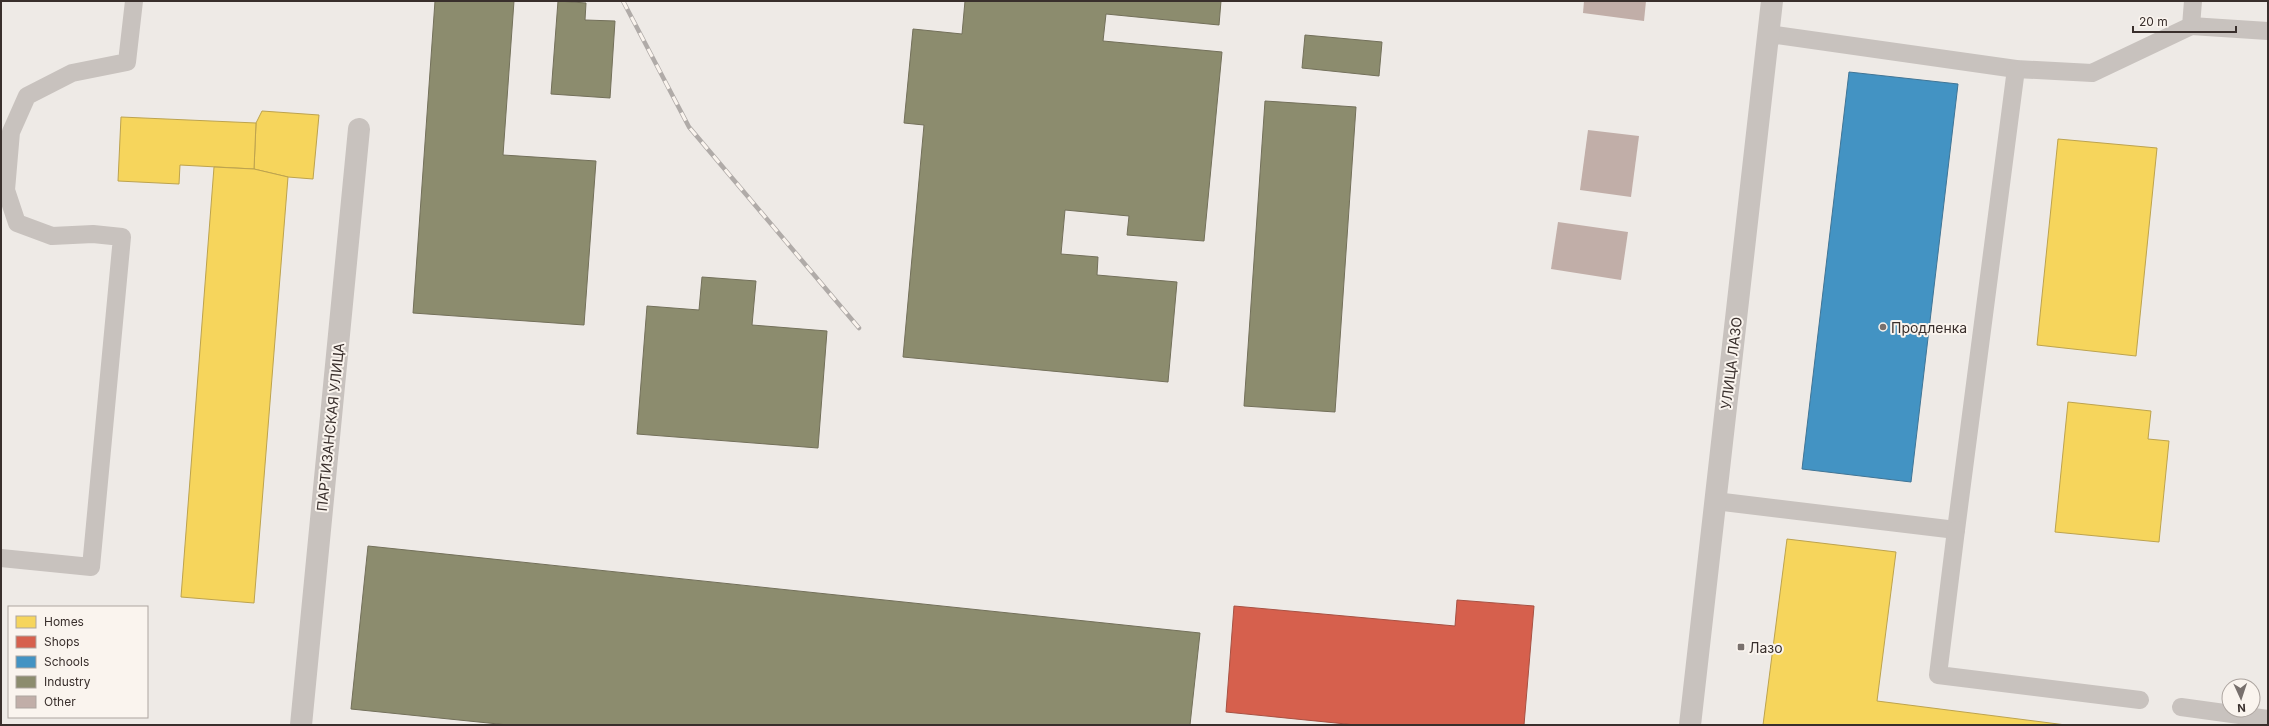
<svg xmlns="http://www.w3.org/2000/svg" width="2269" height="726" font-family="Inter,sans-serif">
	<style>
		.homes { fill: #f6d55c; stroke: #bda34e }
		.shops { fill: #d6604d; stroke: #a75143 }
		.schools { fill: #4393c3; stroke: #407596 }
		.industry { fill: #8c8c6e; stroke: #73705a }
		.building { fill: #c1aea8 }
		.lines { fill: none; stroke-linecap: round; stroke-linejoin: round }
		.service { stroke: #c8c2be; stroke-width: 18 }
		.minor { stroke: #c8c2be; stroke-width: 22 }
		.tertiary { stroke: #c8c2be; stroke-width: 22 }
		.rail-casing { stroke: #b0aba8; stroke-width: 4.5 }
		.rail { stroke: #faf4ee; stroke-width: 3; stroke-dasharray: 9; stroke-linecap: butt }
		.poi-dot { fill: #78706d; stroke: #faf4ee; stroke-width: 1.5 }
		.labels { text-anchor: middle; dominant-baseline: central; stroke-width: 4; stroke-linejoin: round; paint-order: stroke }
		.poi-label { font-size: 14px; fill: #392f2c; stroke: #faf4ee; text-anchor: start }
		.street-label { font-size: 14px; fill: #392f2c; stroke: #faf4ee }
	</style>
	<rect width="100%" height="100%" fill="#eeeae6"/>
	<g class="homes">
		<polygon points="262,111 319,115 313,179 288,177 254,169 256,123"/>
		<polygon points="121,117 256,123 254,169 180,165 179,184 118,181"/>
		<polygon points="2058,139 2157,148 2136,356 2037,345"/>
		<polygon points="214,167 254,169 288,177 254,603 181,597"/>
		<polygon points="2068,402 2151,411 2148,439 2169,441 2159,542 2055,532"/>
		<polygon points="1787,539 1896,552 1877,701 2066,725 1763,725"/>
	</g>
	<polygon class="shops" points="1457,600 1534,606 1524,725 1356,725 1226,712 1234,606 1455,626"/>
	<polygon class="schools" points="1849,72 1958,84 1911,482 1802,469"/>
	<g class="industry">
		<polygon points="435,1 514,1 503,155 596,161 584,325 413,313"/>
		<polygon points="558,1 586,3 585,20 615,21 610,98 551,94"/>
		<polygon points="965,1 1221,1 1219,25 1106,14 1103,41 1222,52 1204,241 1127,235 1129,216 1065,210 1061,254 1098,257 1097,275 1177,282 1168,382 903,357 924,125 904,123 913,29 962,34"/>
		<polygon points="1305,35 1382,42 1379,76 1302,68"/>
		<polygon points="1265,101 1356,107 1335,412 1244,406"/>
		<polygon points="702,277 756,281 752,325 827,331 818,448 637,434 647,306 699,310"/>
		<polygon points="368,546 1200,633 1190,725 508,725 351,709"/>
	</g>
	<g class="building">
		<polygon points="1584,1 1646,1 1644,21 1583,13"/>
		<polygon points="1588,130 1639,136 1631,197 1580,190"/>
		<polygon points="1558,222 1628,232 1621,280 1551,269"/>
	</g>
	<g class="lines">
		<g class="service">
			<polyline points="2191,26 2268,31"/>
			<polyline points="1769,34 2016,69 2092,73 2191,26 2193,1"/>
			<polyline points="1715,501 1956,530 2016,69"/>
			<polyline points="1956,530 1938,675 2140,700"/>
			<polyline points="1,558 91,567 122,237 93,234 52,236 17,223 6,190 11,132 27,96 72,73 127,62 134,1"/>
			<polyline points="2181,707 2268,719"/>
		</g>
		<polyline class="minor" points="301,725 359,129"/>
		<polyline class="tertiary" points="1690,725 1772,1"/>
		<defs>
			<polyline id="rail" points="623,1 689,127 859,328"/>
		</defs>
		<use href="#rail" class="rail-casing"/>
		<use href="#rail" class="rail"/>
	</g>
	<g class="poi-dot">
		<circle cx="1883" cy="327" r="4"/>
		<rect x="1737" y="643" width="8" height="8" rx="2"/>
	</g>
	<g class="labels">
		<g class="poi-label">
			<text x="1891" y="327">Продленка</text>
			<text x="1749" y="647">Лазо</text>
		</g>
		<g class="street-label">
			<text transform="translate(1731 363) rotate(-83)">УЛИЦА ЛАЗО</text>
			<text transform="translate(330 427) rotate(-84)">ПАРТИЗАНСКАЯ УЛИЦА</text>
		</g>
	</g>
	<rect width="2269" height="726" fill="none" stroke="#392f2c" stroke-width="4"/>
	<rect x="8" y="606" width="140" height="112" fill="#faf4ee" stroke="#ada5a0"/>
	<rect x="16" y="616" width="20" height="12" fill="#f6d55c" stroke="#ada5a0"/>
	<text x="44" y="626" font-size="12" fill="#392f2c">Homes</text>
	<rect x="16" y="636" width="20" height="12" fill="#d6604d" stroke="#ada5a0"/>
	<text x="44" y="646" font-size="12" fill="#392f2c">Shops</text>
	<rect x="16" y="656" width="20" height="12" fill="#4393c3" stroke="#ada5a0"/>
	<text x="44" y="666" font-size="12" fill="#392f2c">Schools</text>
	<rect x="16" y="676" width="20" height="12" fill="#8c8c6e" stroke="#ada5a0"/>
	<text x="44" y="686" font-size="12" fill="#392f2c">Industry</text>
	<rect x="16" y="696" width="20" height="12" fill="#c1aea8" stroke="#ada5a0"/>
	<text x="44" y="706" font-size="12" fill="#392f2c">Other</text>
	<g transform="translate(2241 698) rotate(177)"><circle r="19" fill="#faf4ee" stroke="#ada5a0"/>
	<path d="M0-3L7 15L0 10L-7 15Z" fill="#78706d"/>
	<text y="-6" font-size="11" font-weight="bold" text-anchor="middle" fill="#392f2c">N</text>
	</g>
	<path d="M2133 26v6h103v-6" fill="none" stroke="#392f2c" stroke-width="2"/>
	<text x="2139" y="26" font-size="12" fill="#392f2c" stroke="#faf4ee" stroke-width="3" paint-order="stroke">20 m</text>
</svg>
